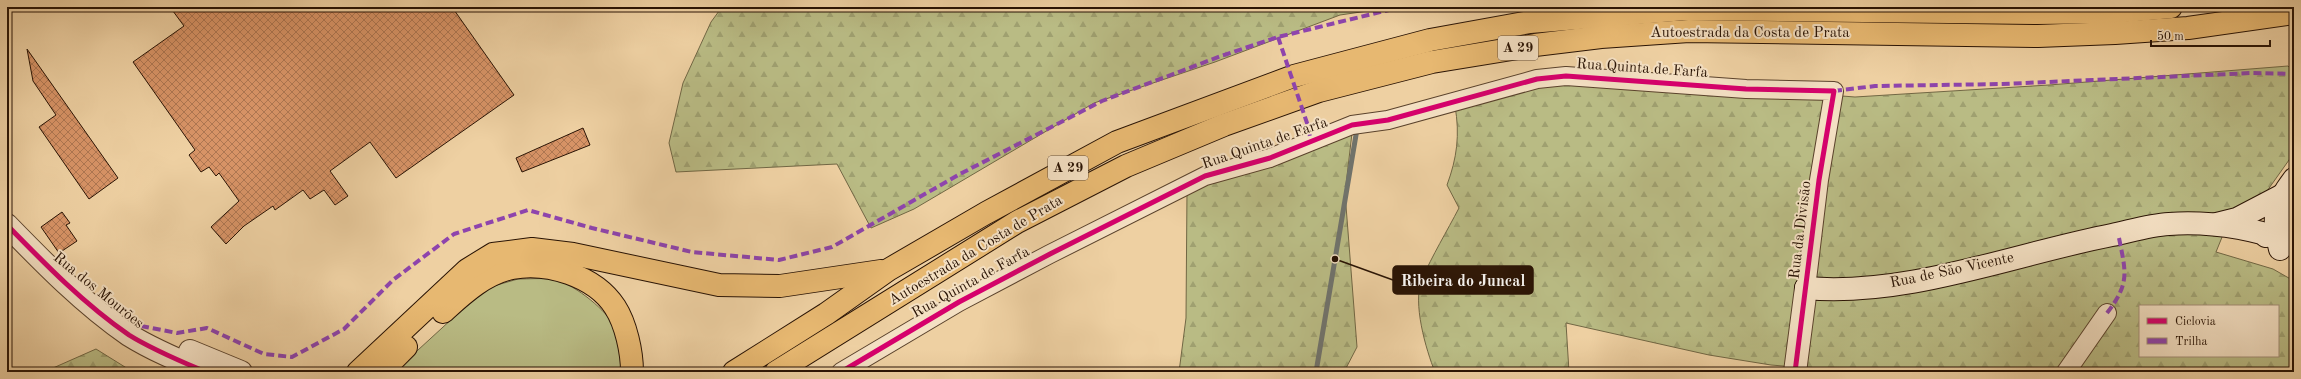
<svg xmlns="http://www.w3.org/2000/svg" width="2301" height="379" font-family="'Old Standard TT',serif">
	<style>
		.grass { fill: #b9bb84; stroke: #716744 }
		.forest { fill: url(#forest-firs); stroke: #716744; fill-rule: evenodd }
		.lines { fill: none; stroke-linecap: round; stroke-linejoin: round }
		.stream { stroke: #70736c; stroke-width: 5 }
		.building { fill: url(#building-cross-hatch); stroke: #291304 }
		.minor-casing { stroke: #5a422c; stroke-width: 20 }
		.tertiary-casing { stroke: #5a422c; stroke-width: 24 }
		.secondary-casing { stroke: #291304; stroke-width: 24 }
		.motorway-casing { stroke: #291304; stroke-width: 24 }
		.minor { stroke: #f4e0c3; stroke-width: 18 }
		.tertiary { stroke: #f4e0c3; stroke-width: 22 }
		.secondary { stroke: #f4e0c3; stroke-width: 22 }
		.motorway { stroke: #e7b871; stroke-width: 22 }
		.quiet { stroke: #8e44ad; stroke-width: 4; stroke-dasharray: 8 4; stroke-linecap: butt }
		.cycleway-casing { stroke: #f4e0c3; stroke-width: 8 }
		.cycleway { stroke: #d6006c; stroke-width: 5 }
		.labels { text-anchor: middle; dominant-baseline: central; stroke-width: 4; stroke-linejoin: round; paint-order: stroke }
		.shield { fill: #f4e0c3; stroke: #66503d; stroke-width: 1 }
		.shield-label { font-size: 14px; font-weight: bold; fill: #291304 }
		.street-label { font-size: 15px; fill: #291304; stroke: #f4e0c3 }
		.leader { fill: none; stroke: #291304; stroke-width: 1.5 }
		.callout-dot { fill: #291304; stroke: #f4e0c3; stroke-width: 1.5 }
		.callout { fill: #291304; stroke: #291304; stroke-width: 1.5 }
		.callout-label { font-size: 16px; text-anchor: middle; font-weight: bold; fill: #fff }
	</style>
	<defs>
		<pattern id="forest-firs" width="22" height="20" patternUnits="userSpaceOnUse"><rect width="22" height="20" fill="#b9bb84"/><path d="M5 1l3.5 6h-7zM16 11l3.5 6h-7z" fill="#9fa070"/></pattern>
		<pattern id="building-cross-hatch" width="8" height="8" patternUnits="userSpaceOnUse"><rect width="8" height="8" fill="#d79366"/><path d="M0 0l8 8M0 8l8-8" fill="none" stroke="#ae7752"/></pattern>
	</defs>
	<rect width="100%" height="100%" fill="#eed0a2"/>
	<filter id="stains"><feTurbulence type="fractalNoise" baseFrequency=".005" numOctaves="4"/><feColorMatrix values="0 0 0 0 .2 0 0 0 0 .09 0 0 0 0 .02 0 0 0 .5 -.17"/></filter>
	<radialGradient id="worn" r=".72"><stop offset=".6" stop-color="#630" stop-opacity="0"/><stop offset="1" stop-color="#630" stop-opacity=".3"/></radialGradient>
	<path class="grass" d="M518 279C529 279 541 278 552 279 571 282 603 307 613 324 621 339 622 355 621 372H394L466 306 490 287Z"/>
	<g class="forest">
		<polygon points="722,7 1395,7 1340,15 1215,62 1094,103 914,209 871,228 837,164 676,172 669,143 683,83 711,22"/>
		<path d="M2288 66 2294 72V153L2267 191 2233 210 2216 252 2273 269 2294 281V372H1856L1771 365 1709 355 1566 323 1569 372H1435C1426 350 1412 302 1422 279 1432 256 1447 231 1459 208L1447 185C1457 158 1460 135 1455 106L1547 82 1727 87 1855 97 2049 85ZM2140 306H2278V356H2140Z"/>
		<polygon points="1352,133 1345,193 1357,347 1344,372 1179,372 1186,318 1187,191"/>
		<polygon points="96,349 133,372 44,372"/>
	</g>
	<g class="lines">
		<polyline class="stream" points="1316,372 1357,129"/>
	</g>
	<g class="building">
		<polygon points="170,7 452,7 514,95 396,178 370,142 330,171 348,196 335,205 324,190 310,199 303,190 275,210 273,206 244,226 226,244 211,227 239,201 219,173 216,176 209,167 201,172 189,155 195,150 133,62 184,26"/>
		<polygon points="27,49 118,178 89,199 39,127 56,115 33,81"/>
		<polygon points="583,128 590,145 522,172 516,158"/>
		<polygon points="62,212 70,223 66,225 77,241 59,253 41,227"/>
	</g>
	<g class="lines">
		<defs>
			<g id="minor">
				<polyline points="841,372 959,302 1050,254 1205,176 1270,158 1352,125 1388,120 1537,79 1566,76 1746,89 1834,91 1819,180 1806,288"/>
				<polyline points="2066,372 2107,313"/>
			</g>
			<g id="tertiary">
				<path d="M7 225C45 264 84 304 129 335 153 350 180 361 206 372"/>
				<polyline points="190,351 241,372"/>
				<polyline points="1795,372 1806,288"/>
			</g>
			<g id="secondary">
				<polyline points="2217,224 2237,219 2281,196"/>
				<polyline points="2266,236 2289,222 2294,213"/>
				<path d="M2280 249C2272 218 2274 205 2294 179"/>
				<path d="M1806 288C1907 297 2014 254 2112 235 2131 231 2150 225 2169 224 2211 221 2255 229 2294 243"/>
			</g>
			<g id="motorway">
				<path d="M443 312C463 294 484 274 512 268 547 261 595 276 615 307 626 324 632 352 632 372"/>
				<polyline points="358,372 467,270 493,254 532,249 573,254 719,285 780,286 881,271"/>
				<polyline points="381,372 406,347"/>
				<polyline points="734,372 826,314 888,270 986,213 1117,142 1294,76 1430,40 1530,22 1685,9 2037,13 2113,12 2171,7"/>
				<polyline points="776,372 1017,222 1126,166 1224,125 1319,91 1432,62 1535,45 1601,37 1689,31 2038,36 2115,33 2188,28 2294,13"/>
			</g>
		</defs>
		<use href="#minor" class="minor-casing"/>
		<use href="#tertiary" class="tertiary-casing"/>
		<use href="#secondary" class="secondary-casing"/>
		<use href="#motorway" class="motorway-casing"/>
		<use href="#minor" class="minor"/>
		<use href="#tertiary" class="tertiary"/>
		<use href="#secondary" class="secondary"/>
		<use href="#motorway" class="motorway"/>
		<g class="quiet">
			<polyline points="1278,37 1307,123 1311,142"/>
			<polyline points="1834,91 1875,86 2002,84 2252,73 2294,74"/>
			<path d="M2107 313C2130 283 2126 273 2119 238"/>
			<polyline points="141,326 177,333 207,328 264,354 292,357 344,329 393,280 454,234 528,210 592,228 692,252 779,260 832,247 960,174 1102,101 1221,56 1278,37 1401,7"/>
		</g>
		<defs>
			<g id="cycleway">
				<path d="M7 225C45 264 84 304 129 335 153 350 180 361 206 372"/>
				<polyline points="841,372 959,302 1050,254 1205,176 1270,158 1352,125 1388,120 1537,79 1566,76 1746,89 1834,91 1819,180 1795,372"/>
			</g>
		</defs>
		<use href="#cycleway" class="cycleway-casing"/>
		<use href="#cycleway" class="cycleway"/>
	</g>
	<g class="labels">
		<g class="shield">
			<rect x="1498" y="36" width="40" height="24" rx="3"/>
			<rect x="1048" y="156" width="40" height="24" rx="3"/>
		</g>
		<g class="shield-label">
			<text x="1518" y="48">A 29</text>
			<text x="1068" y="168">A 29</text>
		</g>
		<g class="street-label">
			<text x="1750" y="33">Autoestrada da Costa de Prata</text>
			<text transform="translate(1642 69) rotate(4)">Rua Quinta de Farfa</text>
			<text transform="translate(1265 144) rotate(-19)">Rua Quinta de Farfa</text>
			<text transform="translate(1801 230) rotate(-83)">Rua da Divisão</text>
			<text transform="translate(976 251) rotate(-31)">Autoestrada da Costa de Prata</text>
			<text transform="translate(1952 271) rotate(-12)">Rua de São Vicente</text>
			<text transform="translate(971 283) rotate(-29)">Rua Quinta de Farfa</text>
			<text transform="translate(98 291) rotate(39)">Rua dos Mourões</text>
		</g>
	</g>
	<path class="leader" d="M1335 259L1393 280"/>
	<circle class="callout-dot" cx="1335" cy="259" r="4"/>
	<rect class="callout" x="1393" y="266" width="140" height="28" rx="4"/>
	<g class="callout-label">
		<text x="1463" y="286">Ribeira do Juncal</text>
	</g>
	<rect width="2301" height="379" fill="none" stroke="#eed0a2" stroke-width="24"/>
	<rect x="8" y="8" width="2285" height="363" fill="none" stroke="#291304" stroke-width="2"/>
	<rect x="12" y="12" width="2277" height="355" fill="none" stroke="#291304"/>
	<rect x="2139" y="305" width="140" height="52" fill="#f4e0c3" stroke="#a38e77"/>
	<rect x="2147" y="318" width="20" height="6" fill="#d6006c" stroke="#a38e77"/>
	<text x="2175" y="325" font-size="12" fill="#291304">Ciclovia</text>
	<rect x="2147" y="338" width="20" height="6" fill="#8e44ad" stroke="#a38e77"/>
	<text x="2175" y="345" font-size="12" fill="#291304">Trilha</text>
	<path d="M2151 40v6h119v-6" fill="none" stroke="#291304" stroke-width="2"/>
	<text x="2157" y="40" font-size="12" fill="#291304" stroke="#f4e0c3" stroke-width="3" paint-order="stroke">50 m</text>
	<rect width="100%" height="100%" filter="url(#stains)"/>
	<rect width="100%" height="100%" fill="url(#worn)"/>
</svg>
